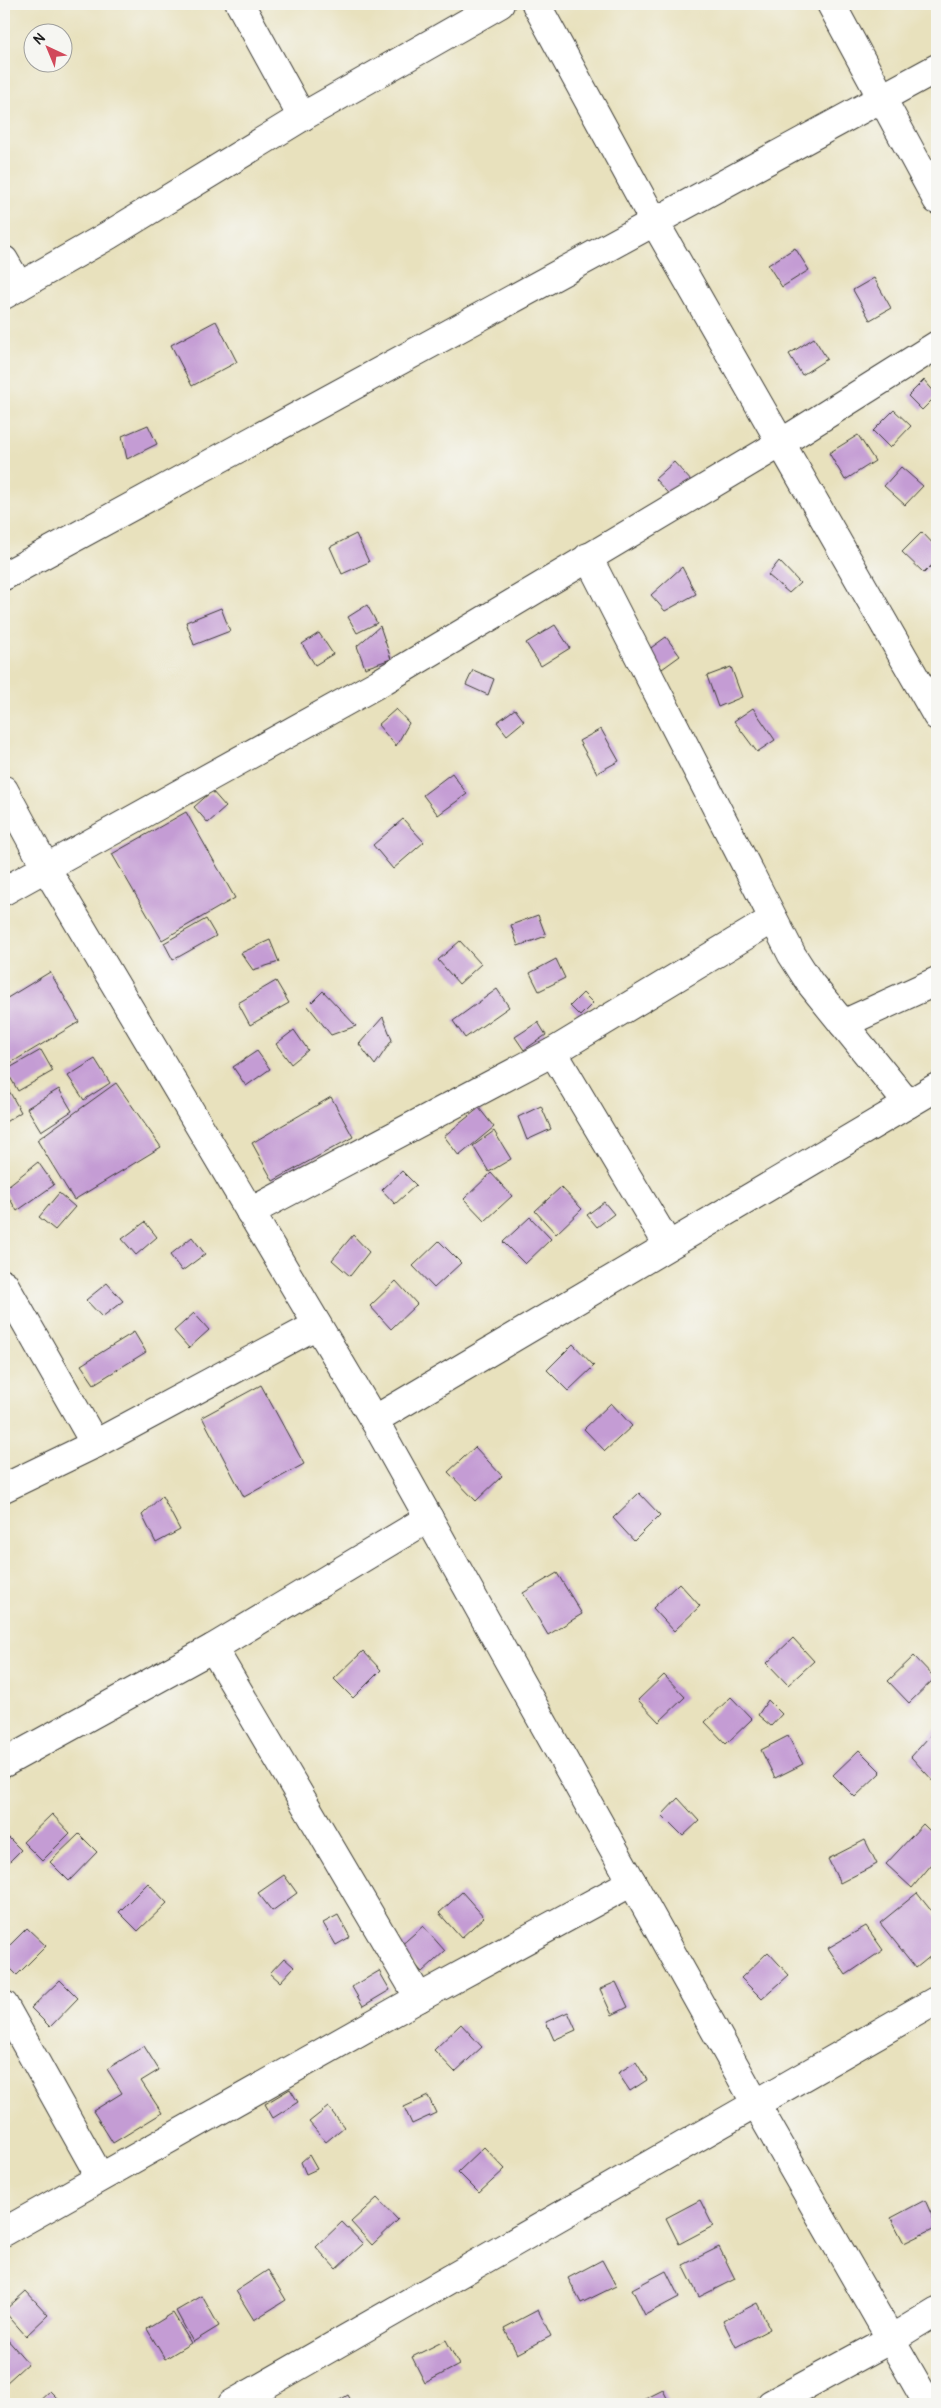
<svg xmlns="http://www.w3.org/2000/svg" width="941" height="2408" font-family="Pangolin,sans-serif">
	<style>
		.building { fill: #c49cd4 }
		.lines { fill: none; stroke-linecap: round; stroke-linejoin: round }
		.minor-casing { stroke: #3b3a34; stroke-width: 30 }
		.minor { stroke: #fff; stroke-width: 28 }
	</style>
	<rect width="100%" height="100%" fill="#f6f6f2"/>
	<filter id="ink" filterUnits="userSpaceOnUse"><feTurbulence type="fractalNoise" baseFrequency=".02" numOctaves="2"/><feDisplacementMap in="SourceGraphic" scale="10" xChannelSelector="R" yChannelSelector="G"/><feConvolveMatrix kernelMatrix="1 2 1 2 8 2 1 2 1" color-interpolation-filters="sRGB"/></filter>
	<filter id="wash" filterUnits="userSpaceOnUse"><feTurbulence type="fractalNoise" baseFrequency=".0096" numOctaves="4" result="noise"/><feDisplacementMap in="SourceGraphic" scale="20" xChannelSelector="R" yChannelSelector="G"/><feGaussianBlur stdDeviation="1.12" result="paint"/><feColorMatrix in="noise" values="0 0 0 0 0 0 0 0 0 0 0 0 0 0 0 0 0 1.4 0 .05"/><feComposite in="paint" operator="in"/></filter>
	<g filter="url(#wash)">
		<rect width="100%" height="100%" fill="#e8e1bd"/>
		<g id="blocks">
			<g class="building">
				<polygon points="795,248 809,270 782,287 768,265"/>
				<polygon points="874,278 891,308 870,320 853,290"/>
				<polygon points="216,321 237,362 192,386 171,345"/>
				<polygon points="814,338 827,359 802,375 789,354"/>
				<polygon points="924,380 937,395 922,410 908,396"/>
				<polygon points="894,410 911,426 890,448 873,431"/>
				<polygon points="148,425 157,444 127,459 122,436"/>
				<polygon points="858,435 875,461 845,480 829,453"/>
				<polygon points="674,462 693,483 674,500 655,479"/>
				<polygon points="901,467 923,486 905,505 884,486"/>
				<polygon points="922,532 937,548 937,560 924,573 902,552"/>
				<polygon points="356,534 369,562 342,574 330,547"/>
				<polygon points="779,561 800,583 789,593 768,575"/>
				<polygon points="682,567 696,594 665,611 651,595"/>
				<polygon points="367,605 377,623 357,633 348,617"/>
				<polygon points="221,608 230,631 194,645 186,622"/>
				<polygon points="555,625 570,648 541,666 526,643"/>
				<polygon points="380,626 391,659 365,668 357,646"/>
				<polygon points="319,633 333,654 315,665 302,644"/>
				<polygon points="666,637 680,656 662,669 648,650"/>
				<polygon points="731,667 742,697 718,707 707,676"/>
				<polygon points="473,670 494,679 488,695 466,685"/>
				<polygon points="753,708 775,740 757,752 734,721"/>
				<polygon points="396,709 409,723 396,746 378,725"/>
				<polygon points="515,709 524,721 507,735 497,722"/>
				<polygon points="601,729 619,761 597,773 579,741"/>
				<polygon points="452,773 467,794 438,815 423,795"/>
				<polygon points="212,791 226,807 208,823 194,807"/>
				<polygon points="186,812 235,898 162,940 112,854"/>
				<polygon points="403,819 424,842 393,869 373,845"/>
				<polygon points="538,915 546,936 518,946 511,925"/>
				<polygon points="206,919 216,936 173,960 164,943"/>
				<polygon points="270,940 279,962 253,970 241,953"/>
				<polygon points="460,941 481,964 459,984 438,960"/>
				<polygon points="556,959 565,978 539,991 530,973"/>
				<polygon points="50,972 79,1022 4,1067 4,1000"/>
				<polygon points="276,981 289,1003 250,1025 238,1003"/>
				<polygon points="497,989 509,1007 465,1038 453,1021"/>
				<polygon points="323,991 356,1026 331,1035 308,1006"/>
				<polygon points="583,993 593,1003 580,1016 570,1006"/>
				<polygon points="383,1017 392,1040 375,1065 359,1044"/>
				<polygon points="538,1022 546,1035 524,1050 515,1037"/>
				<polygon points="294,1030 308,1050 291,1064 276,1044"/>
				<polygon points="41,1050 53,1071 18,1091 6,1070"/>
				<polygon points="257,1051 270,1069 246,1086 233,1067"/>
				<polygon points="95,1059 110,1083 84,1100 68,1076"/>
				<polygon points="116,1083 161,1147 74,1200 37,1140"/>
				<polygon points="8,1089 21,1112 4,1123 4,1092"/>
				<polygon points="59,1089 72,1111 41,1131 27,1108"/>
				<polygon points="331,1097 353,1137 273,1181 252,1143"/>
				<polygon points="541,1106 551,1129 527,1140 518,1117"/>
				<polygon points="479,1108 494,1127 459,1156 444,1136"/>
				<polygon points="494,1131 511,1159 489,1172 473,1146"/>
				<polygon points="38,1162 54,1185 17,1211 4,1189"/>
				<polygon points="402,1171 416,1185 395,1204 382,1190"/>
				<polygon points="491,1173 512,1196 485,1221 464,1199"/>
				<polygon points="561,1187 582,1209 556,1234 535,1211"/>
				<polygon points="59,1193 75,1207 55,1230 39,1217"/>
				<polygon points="604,1202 614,1214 597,1227 587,1215"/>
				<polygon points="530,1217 551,1239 525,1264 503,1242"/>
				<polygon points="145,1222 157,1237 136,1255 122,1239"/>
				<polygon points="353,1235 369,1252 350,1276 332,1260"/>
				<polygon points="192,1237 205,1254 182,1271 170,1255"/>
				<polygon points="439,1241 461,1263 434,1288 413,1266"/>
				<polygon points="396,1281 417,1304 391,1329 370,1306"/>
				<polygon points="107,1283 123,1301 102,1317 86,1300"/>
				<polygon points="194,1313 209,1330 189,1348 174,1331"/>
				<polygon points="134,1332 146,1352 94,1384 81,1365"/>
				<polygon points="573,1344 594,1366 568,1391 547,1370"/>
				<polygon points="261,1385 304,1464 244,1497 202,1417"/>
				<polygon points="611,1403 632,1426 605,1451 584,1429"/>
				<polygon points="475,1447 502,1476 476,1501 448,1472"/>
				<polygon points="639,1493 660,1515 634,1541 613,1518"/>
				<polygon points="162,1496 180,1530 156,1543 142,1515"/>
				<polygon points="557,1573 582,1614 548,1635 523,1593"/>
				<polygon points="679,1583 700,1606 674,1631 653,1608"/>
				<polygon points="793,1638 814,1661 788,1685 767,1663"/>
				<polygon points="363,1651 381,1670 353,1698 334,1679"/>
				<polygon points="914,1656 935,1678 909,1703 888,1681"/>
				<polygon points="664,1675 685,1697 659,1722 638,1700"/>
				<polygon points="731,1697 752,1719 726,1744 705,1722"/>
				<polygon points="768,1700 782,1714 771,1726 758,1715"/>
				<polygon points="936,1729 937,1730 937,1785 911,1757"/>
				<polygon points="788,1736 803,1764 775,1778 761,1750"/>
				<polygon points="859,1750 881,1772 855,1797 833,1775"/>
				<polygon points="678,1798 699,1821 683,1836 662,1815"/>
				<polygon points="52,1814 70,1833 42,1861 23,1842"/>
				<polygon points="923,1824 937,1838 937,1858 912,1888 886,1864"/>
				<polygon points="4,1833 21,1850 4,1867"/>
				<polygon points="79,1834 97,1852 69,1881 50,1862"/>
				<polygon points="865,1840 877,1864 840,1883 828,1859"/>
				<polygon points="284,1875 297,1893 272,1911 258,1893"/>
				<polygon points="148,1883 167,1903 138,1931 119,1912"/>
				<polygon points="462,1892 484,1917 461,1938 439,1913"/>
				<polygon points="917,1893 937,1918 937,1951 916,1968 880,1923"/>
				<polygon points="338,1915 350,1937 336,1945 323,1923"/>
				<polygon points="423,1926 445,1951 422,1972 399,1947"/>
				<polygon points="866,1926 883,1950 846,1975 828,1948"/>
				<polygon points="27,1928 46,1946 17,1975 4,1962 4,1951"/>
				<polygon points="768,1952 789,1975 762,1999 741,1978"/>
				<polygon points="284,1958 294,1967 280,1982 270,1973"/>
				<polygon points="379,1971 390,1990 363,2006 352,1987"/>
				<polygon points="60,1980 78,1998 50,2027 31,2008"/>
				<polygon points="616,1982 628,2007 612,2015 600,1989"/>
				<polygon points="568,2012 576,2030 554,2040 546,2022"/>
				<polygon points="461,2024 482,2047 455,2072 434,2050"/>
				<polygon points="144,2046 159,2070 141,2081 162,2113 113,2143 93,2111 122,2093 107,2069"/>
				<polygon points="636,2062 647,2080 630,2091 618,2073"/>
				<polygon points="290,2089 298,2102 273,2118 265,2104"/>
				<polygon points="428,2096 436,2113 412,2124 404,2107"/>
				<polygon points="328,2107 344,2127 326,2142 309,2122"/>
				<polygon points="484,2147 505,2169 479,2193 458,2172"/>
				<polygon points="309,2155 317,2169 306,2174 301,2162"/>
				<polygon points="377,2198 398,2220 372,2245 351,2222"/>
				<polygon points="700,2200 713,2226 679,2244 666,2218"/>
				<polygon points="925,2200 937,2227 904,2243 891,2218"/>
				<polygon points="342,2222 363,2244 336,2269 316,2247"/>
				<polygon points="719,2247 735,2279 699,2297 683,2265"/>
				<polygon points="602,2260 616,2286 581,2303 568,2278"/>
				<polygon points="268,2270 286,2300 254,2320 236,2291"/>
				<polygon points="666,2271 679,2297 645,2315 632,2289"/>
				<polygon points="26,2291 48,2315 26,2336 4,2311"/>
				<polygon points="202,2296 219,2326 193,2342 176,2311"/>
				<polygon points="757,2303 770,2329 736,2347 723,2321"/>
				<polygon points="538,2310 551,2336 517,2354 504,2328"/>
				<polygon points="173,2313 191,2343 165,2359 147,2329"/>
				<polygon points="6,2338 28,2363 5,2384 4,2340"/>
				<polygon points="446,2340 459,2365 425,2383 412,2357"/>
				<polygon points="663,2390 670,2404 635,2404"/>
				<polygon points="50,2391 63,2404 36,2404"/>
				<polygon points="348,2395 353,2404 333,2404"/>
			</g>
		</g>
	</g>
	<g filter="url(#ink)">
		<use href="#blocks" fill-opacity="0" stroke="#3b3a34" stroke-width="1"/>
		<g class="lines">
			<defs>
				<g id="minor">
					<polyline points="240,4 302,117"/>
					<polyline points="536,4 654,221 937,716"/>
					<polyline points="831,4 937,200"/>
					<polyline points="4,260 19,286"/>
					<polyline points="4,295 109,235 302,117 500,4"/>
					<polyline points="588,557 792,955 810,983 908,1104"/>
					<polyline points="4,576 937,68"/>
					<polyline points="4,790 46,868 374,1420 756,2104 928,2404"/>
					<polyline points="4,891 379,683 781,443 937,345"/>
					<polyline points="843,1024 937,981"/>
					<polyline points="553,1052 668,1245"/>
					<polyline points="250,1212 553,1052 773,919"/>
					<polyline points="4,1284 95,1444"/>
					<polyline points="374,1420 937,1087"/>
					<polyline points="4,1488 95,1444 317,1325"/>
					<polyline points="213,1648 419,1998"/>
					<polyline points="4,1763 213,1648 429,1518"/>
					<polyline points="4,2005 100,2177"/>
					<polyline points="4,2232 419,1998 632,1882"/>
					<polyline points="232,2404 937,2000"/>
					<polyline points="771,2404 891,2339 937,2311"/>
				</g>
			</defs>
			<use href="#minor" class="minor-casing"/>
			<use href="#minor" class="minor"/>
		</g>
	</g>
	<rect width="941" height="2408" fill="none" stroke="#f6f6f2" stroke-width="20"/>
	<g transform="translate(48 48) rotate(316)"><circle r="24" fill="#f6f6f2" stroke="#9f9f9c"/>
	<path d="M0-4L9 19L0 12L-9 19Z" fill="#d1495b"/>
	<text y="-8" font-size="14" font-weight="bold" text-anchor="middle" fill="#1c1c1c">N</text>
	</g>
</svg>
